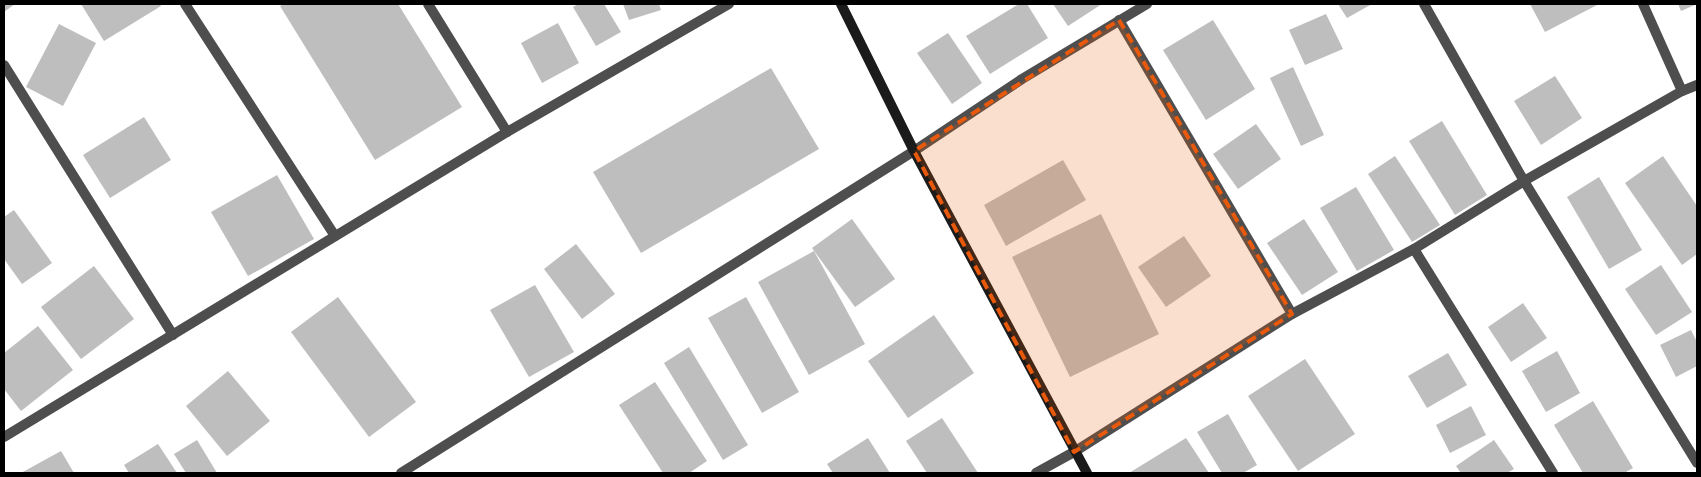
<svg xmlns="http://www.w3.org/2000/svg" width="1701" height="477" font-family="'Nunito Sans',sans-serif">
	<style>
		.building { fill: #bebebe }
		.lines { fill: none; stroke-linecap: round; stroke-linejoin: round }
		.street { stroke: #4e4e4e; stroke-width: 10 }
		.secondary { stroke: #1b1b1b; stroke-width: 10 }
		.marked { fill: #e8590c; fill-opacity: 0.2; stroke: #e8590c; stroke-width: 4; stroke-dasharray: 10 6; stroke-linejoin: round }
	</style>
	<rect width="100%" height="100%" fill="#fff"/>
	<g class="building">
		<polygon points="4,4 15,4 4,12"/>
		<polygon points="81,4 160,4 161,6 104,41"/>
		<polygon points="284,4 398,4 462,107 375,160 280,6"/>
		<polygon points="578,4 604,4 621,32 596,46 573,7"/>
		<polygon points="623,4 659,4 661,10 629,20"/>
		<polygon points="1019,4 1027,4 1048,38 990,74 966,36"/>
		<polygon points="1053,4 1102,4 1068,26"/>
		<polygon points="1338,4 1372,4 1347,18"/>
		<polygon points="1530,4 1599,4 1545,32"/>
		<polygon points="1678,4 1697,4 1681,11"/>
		<polygon points="1326,14 1343,49 1305,65 1289,30"/>
		<polygon points="1213,20 1255,89 1206,120 1163,50"/>
		<polygon points="558,23 579,63 542,83 521,43"/>
		<polygon points="59,24 96,43 63,106 26,87"/>
		<polygon points="948,33 982,83 952,104 917,53"/>
		<polygon points="1293,67 1324,135 1301,146 1270,78"/>
		<polygon points="771,68 819,149 641,253 593,172"/>
		<polygon points="1555,76 1582,118 1541,145 1514,101"/>
		<polygon points="144,117 171,160 110,198 83,155"/>
		<polygon points="1442,121 1487,195 1455,215 1409,141"/>
		<polygon points="1256,124 1281,159 1238,189 1213,154"/>
		<polygon points="1395,156 1440,225 1412,242 1368,174"/>
		<polygon points="1663,156 1697,206 1697,254 1682,265 1625,183"/>
		<polygon points="1063,160 1086,200 1006,246 984,205"/>
		<polygon points="277,175 314,239 248,276 211,212"/>
		<polygon points="1599,177 1642,250 1609,269 1567,197"/>
		<polygon points="1356,187 1394,250 1357,271 1320,208"/>
		<polygon points="14,210 52,263 22,284 4,259 4,217"/>
		<polygon points="1101,214 1159,334 1070,377 1012,257"/>
		<polygon points="852,219 895,279 855,307 812,248"/>
		<polygon points="1304,219 1338,272 1302,295 1267,243"/>
		<polygon points="1184,236 1211,276 1166,307 1138,267"/>
		<polygon points="576,244 615,294 582,319 544,269"/>
		<polygon points="814,251 865,344 809,375 758,282"/>
		<polygon points="1661,265 1692,312 1656,335 1625,289"/>
		<polygon points="94,266 134,319 81,359 41,307"/>
		<polygon points="535,285 574,352 529,377 490,310"/>
		<polygon points="338,297 416,402 369,437 291,332"/>
		<polygon points="746,297 799,392 762,413 708,318"/>
		<polygon points="1523,303 1547,338 1511,362 1488,327"/>
		<polygon points="934,315 974,373 908,418 868,361"/>
		<polygon points="38,326 73,370 21,411 4,389 4,353"/>
		<polygon points="1691,330 1697,342 1697,366 1676,377 1660,345"/>
		<polygon points="689,347 748,445 723,460 664,363"/>
		<polygon points="1557,351 1580,393 1546,412 1522,371"/>
		<polygon points="1448,353 1467,385 1427,408 1408,376"/>
		<polygon points="1305,359 1355,434 1298,471 1248,396"/>
		<polygon points="228,371 270,421 227,456 186,406"/>
		<polygon points="655,382 707,461 689,473 663,473 619,405"/>
		<polygon points="1593,401 1633,468 1624,473 1583,473 1554,425"/>
		<polygon points="1471,406 1486,435 1450,453 1436,425"/>
		<polygon points="1228,414 1257,465 1243,473 1222,473 1197,432"/>
		<polygon points="942,418 978,473 927,473 906,441"/>
		<polygon points="868,438 890,473 833,473 827,464"/>
		<polygon points="1186,438 1209,473 1129,473"/>
		<polygon points="197,440 217,473 186,473 174,454"/>
		<polygon points="1494,440 1514,469 1507,473 1461,473 1456,466"/>
		<polygon points="158,444 177,473 129,473 124,465"/>
		<polygon points="61,451 74,473 21,473"/>
	</g>
	<g class="lines">
		<g class="street">
			<polyline points="185,4 335,236"/>
			<polyline points="428,4 507,132"/>
			<polyline points="1424,4 1524,181 1697,463"/>
			<polyline points="1643,4 1682,91"/>
			<polyline points="1119,20 1292,314"/>
			<polyline points="4,65 173,335"/>
			<polyline points="1414,249 1553,473"/>
			<polyline points="4,437 507,132 729,4"/>
			<polyline points="401,473 914,151 1022,79 1147,4"/>
			<polyline points="1036,473 1074,452 1292,314 1414,249 1524,181 1682,91 1697,85"/>
		</g>
		<polyline class="secondary" points="841,4 914,151 1087,473"/>
	</g>
	<path class="marked" d="M1119 20 1292 314 1074 452 914 151Z"/>
	<rect width="1701" height="477" fill="none" stroke="#000000" stroke-width="10"/>
</svg>
